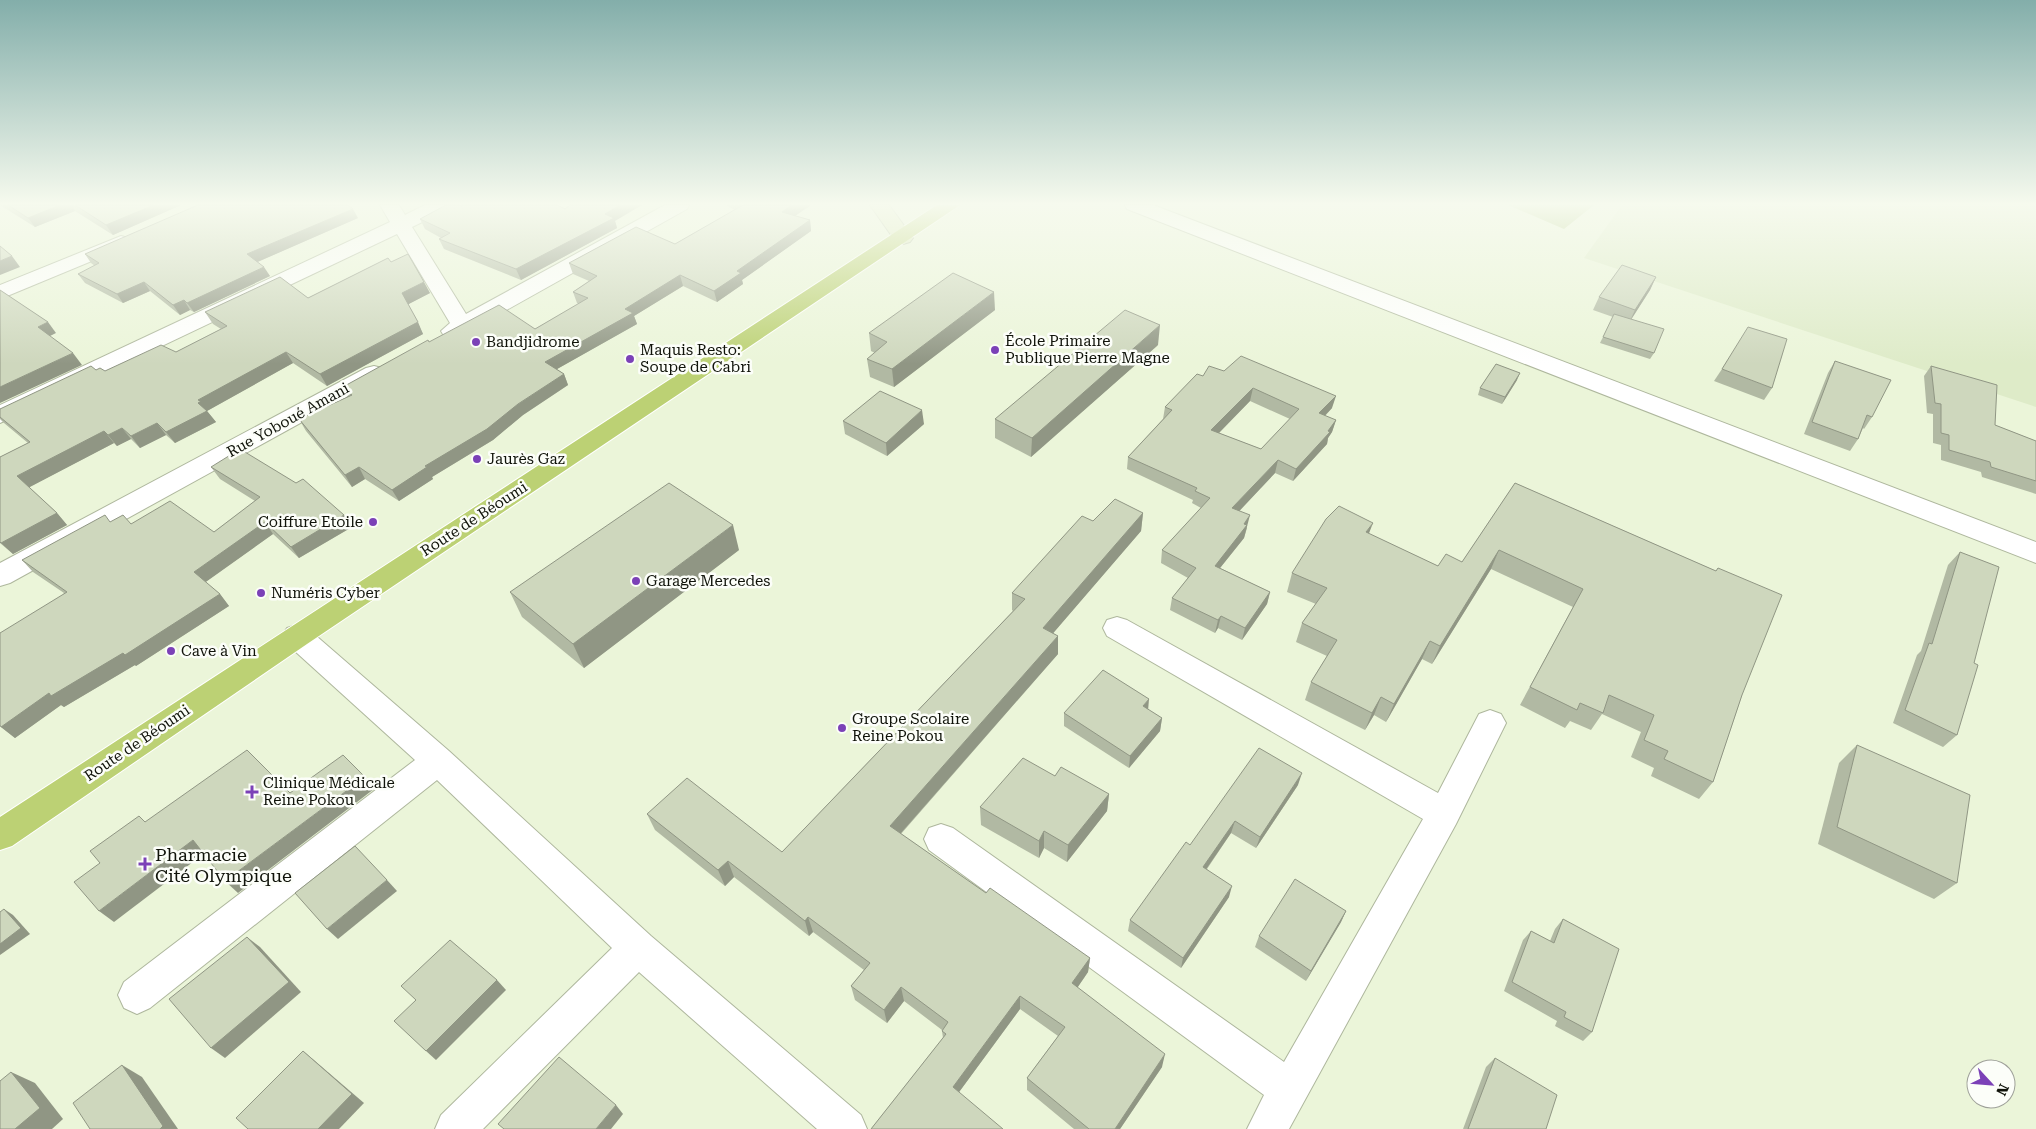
<svg xmlns="http://www.w3.org/2000/svg" width="2036" height="1129" font-family="'Roboto Serif',serif">
	<style>
		.built { fill: #deebc8 }
		.green { fill: #b2c983 }
		.lines { fill: none; stroke-linecap: round; stroke-linejoin: round }
		.street-casing { stroke: #aeb79d; stroke-width: 2 }
		.secondary-casing { stroke: #aeb79d; stroke-width: 2 }
		.primary-casing { stroke: #fff; stroke-width: 2 }
		.street { fill: #fff; fill-rule: evenodd }
		.secondary { fill: #dde8ba; fill-rule: evenodd }
		.primary { fill: #bcd174; fill-rule: evenodd }
		.wall { fill: #b1b9a3; fill-rule: evenodd }
		.shaded-wall { fill: #909684 }
		.building { fill: #ced7bd; stroke: #909684; fill-rule: evenodd }
		.poi-dot { fill: #7b41b7; stroke: #fcfef9; stroke-width: 2 }
		.labels { text-anchor: middle; dominant-baseline: central; stroke-width: 5; stroke-linejoin: round; paint-order: stroke }
		.poi-label { font-size: 15px; fill: #10130a; stroke: #fcfef9; text-anchor: start }
		.street-label { font-size: 15px; fill: #10130a; stroke: #fcfef9 }
		.near-poi-label { font-size: 18px; fill: #10130a; stroke: #fcfef9; text-anchor: start }
	</style>
	<rect width="100%" height="100%" fill="#ebf5d9"/>
	<polygon class="built" points="1622,205 2036,205 2036,407 1584,258"/>
	<polygon class="green" points="1508,205 1594,205 1564,229"/>
	<g class="lines">
		<defs>
			<g id="street">
				<polygon points="380,205 399,205 405,215 425,205 451,205 449,209 412,227 466,314 665,205 689,205 687,209 460,336 452,338 444,336 441,331 450,323 397,234 0,423 0,405 390,222"/>
				<polygon points="1125,205 1153,205 2036,542 2036,563 1127,209"/>
				<polygon points="121,236 128,238 131,242 128,246 0,299 0,285"/>
				<polygon points="374,366 382,368 386,373 382,378 10,583 0,586 0,563 366,368"/>
				<polygon points="1117,617 1127,620 1438,793 1479,714 1490,710 1501,714 1506,723 1456,824 1289,1129 1247,1129 1264,1095 929,850 924,839 929,828 941,824 953,828 1284,1062 1423,819 1107,636 1103,628 1107,620"/>
				<polygon points="297,625 307,628 449,751 651,936 861,1115 867,1129 817,1129 639,972 483,1129 435,1129 441,1115 612,948 437,780 150,1008 137,1014 124,1008 118,995 124,982 415,760 287,644 282,636 287,628"/>
			</g>
			<polygon id="secondary" points="870,205 889,205 913,238 910,242 903,244 896,242"/>
			<polygon id="primary" points="937,205 960,205 307,644 12,846 0,850 0,817"/>
		</defs>
		<use href="#street" class="street-casing"/>
		<use href="#secondary" class="secondary-casing"/>
		<use href="#primary" class="primary-casing"/>
		<use href="#street" class="street"/>
		<use href="#secondary" class="secondary"/>
		<use href="#primary" class="primary"/>
	</g>
	<g class="wall">
		<polygon points="0,205 181,205 113,235 75,211 35,227"/>
		<polygon points="725,205 810,205 795,216 810,220 811,231 742,280 743,284 717,302 683,286 634,316 637,324 557,369 564,374 568,385 523,415 493,440 432,477 433,479 399,501 365,479 352,487 306,431 299,419 347,397 341,388 429,342 535,329 579,304 577,303 573,292 589,281 573,274 569,263 675,244 735,210"/>
		<polygon points="461,206 565,209 615,221 617,228 521,280 444,249 439,239 441,238 425,229 420,219"/>
		<polygon points="358,218 257,262 270,276 194,312 190,310 180,315 150,291 123,303 85,283 78,274 95,266 91,263 85,254"/>
		<polygon points="391,262 430,293 408,304 423,334 327,386 293,363 207,411 216,422 175,443 166,435 140,448 131,439 117,446 114,443 29,487 57,513 67,525 13,554 0,543 0,457 28,443 4,423 0,419 0,409 96,370 105,371 176,352 221,329 213,324 205,312 308,298"/>
		<polygon points="1656,277 1650,290 1631,319 1654,353 1650,359 1600,343 1613,317 1593,310 1599,297"/>
		<polygon points="995,310 894,387 870,377 867,359 875,353 871,351 869,333"/>
		<polygon points="1158,345 1031,457 995,438 995,419"/>
		<polygon points="1835,361 1872,417 1864,429 1863,428 1858,439 1850,451 1804,434 1828,373"/>
		<polygon points="1931,366 1995,425 2036,441 2036,494 1982,477 1981,472 1941,460 1941,445 1933,443 1933,414 1927,413 1924,376"/>
		<polygon points="1722,369 1772,388 1764,400 1714,381"/>
		<path d="M1203 376 1332 408 1325 416 1336 420 1332 432 1328 438 1327 444 1293 481 1275 473 1239 511 1247 528 1244 538 1220 568 1270 592 1267 604 1242 640 1218 628 1215 633 1170 610 1172 598 1188 578 1161 563 1162 550 1201 508 1192 503 1193 500 1127 469 1128 457 1163 419 1165 407ZM1250 401 1290 419 1261 449 1219 433Z"/>
		<polygon points="1517,380 1502,404 1478,395 1480,388"/>
		<polygon points="843,421 924,424 887,456 845,434"/>
		<polygon points="211,467 344,515 352,527 299,558 273,534 205,582 220,594 229,606 136,666 135,665 64,707 61,705 15,738 1,727 64,593 33,572 22,560 110,522 131,524 214,532 255,501 220,479"/>
		<polygon points="1515,483 1716,571 1718,568 1742,695 1713,782 1699,799 1651,776 1654,768 1631,757 1641,732 1602,714 1591,730 1570,721 1565,728 1520,705 1573,607 1491,569 1432,664 1422,659 1386,722 1374,715 1365,730 1305,700 1311,682 1327,656 1296,642 1302,623 1316,604 1287,592 1292,573 1369,534 1438,566 1462,562"/>
		<polygon points="1143,513 1141,531 1053,633 1058,636 1058,654 901,834 986,893 1090,958 1088,972 1077,988 1162,1067 1120,1129 1074,1129 1027,1090 1027,1078 1058,1036 1020,1009 959,1092 871,1129 943,1038 942,1031 942,1030 904,1001 887,1023 855,1000 851,986 864,970 813,932 809,936 734,877 725,886 655,830 647,814 782,852 1013,611 1012,610 1012,593 1093,521"/>
		<polygon points="739,550 584,668 522,617 510,592"/>
		<polygon points="1960,552 1974,663 1957,735 1943,747 1893,723 1917,655 1921,651 1948,565"/>
		<polygon points="1148,710 1162,718 1160,731 1129,768 1064,726 1064,713"/>
		<polygon points="1857,745 1957,883 1934,899 1818,844 1839,763"/>
		<polygon points="1298,785 1256,848 1231,833 1207,869 1229,897 1181,968 1128,931 1130,920 1190,845"/>
		<polygon points="1109,794 1107,811 1067,862 1044,848 1039,858 981,825 980,807"/>
		<polygon points="1346,911 1341,922 1306,981 1255,947 1259,936"/>
		<polygon points="1563,919 1592,1032 1583,1041 1555,1026 1557,1021 1504,991 1523,940 1531,931 1550,941 1555,929"/>
		<polygon points="1495,1058 1546,1129 1463,1129 1486,1067"/>
	</g>
	<g class="shaded-wall">
		<polygon points="60,205 72,205 75,211 35,227 28,218"/>
		<polygon points="154,205 181,205 113,235 106,225"/>
		<polygon points="620,205 642,205 615,221 617,228 521,280 516,269 605,214"/>
		<polygon points="792,205 810,205 810,206 784,223 782,212"/>
		<polygon points="353,209 358,218 253,264 247,254"/>
		<polygon points="810,220 811,231 742,280 743,284 717,302 714,291 737,271"/>
		<polygon points="12,256 20,267 0,275 0,261"/>
		<polygon points="264,267 270,276 194,312 187,303"/>
		<polygon points="680,275 683,286 634,316 637,324 550,373 545,362 625,309"/>
		<polygon points="1656,277 1650,290 1629,323 1635,310"/>
		<polygon points="144,282 150,291 123,303 117,294"/>
		<polygon points="424,282 430,293 407,305 402,293"/>
		<polygon points="994,292 995,310 894,387 892,369"/>
		<polygon points="184,300 190,310 180,315 173,305"/>
		<polygon points="48,322 56,333 46,338 38,327"/>
		<polygon points="418,322 423,334 327,386 320,374"/>
		<polygon points="1160,325 1158,345 1031,457 1032,438"/>
		<polygon points="286,352 293,363 207,411 216,422 175,443 166,432 198,403 198,400"/>
		<polygon points="73,353 82,365 0,403 0,387"/>
		<polygon points="1520,373 1517,380 1502,404 1505,397"/>
		<polygon points="564,374 568,385 523,415 493,440 432,477 433,479 399,501 392,490 425,466"/>
		<polygon points="1253,388 1250,401 1209,443 1211,430"/>
		<polygon points="1336,396 1332,408 1315,426 1319,413"/>
		<polygon points="922,410 924,424 887,456 886,443"/>
		<polygon points="1336,420 1332,432 1328,438 1327,444 1293,481 1296,469"/>
		<polygon points="157,423 166,435 140,448 131,436"/>
		<polygon points="122,428 131,439 117,446 108,435"/>
		<polygon points="104,431 114,443 28,488 17,476"/>
		<polygon points="1278,460 1275,473 1230,521 1232,508"/>
		<polygon points="359,467 365,479 352,487 345,475"/>
		<polygon points="57,513 67,525 13,554 1,543"/>
		<polygon points="1143,513 1141,531 1043,645 1043,628"/>
		<polygon points="344,515 352,527 299,558 291,547"/>
		<polygon points="1250,515 1244,538 1212,578 1215,566"/>
		<polygon points="265,522 273,534 203,584 194,572"/>
		<polygon points="1373,523 1366,541 1366,532"/>
		<polygon points="733,525 739,550 584,668 573,644"/>
		<polygon points="1499,550 1491,569 1432,664 1440,646"/>
		<polygon points="1270,592 1267,604 1242,640 1245,628"/>
		<polygon points="220,594 229,606 136,666 135,665 64,707 61,705 15,738 1,727 49,693"/>
		<polygon points="1221,616 1218,628 1215,633 1218,620"/>
		<polygon points="1058,636 1058,654 893,842 890,826"/>
		<polygon points="1430,641 1422,659 1386,722 1394,704"/>
		<polygon points="1381,697 1374,715 1365,730 1372,713"/>
		<polygon points="1149,699 1148,711 1143,706"/>
		<polygon points="1162,718 1160,731 1129,768 1130,756"/>
		<polygon points="1302,773 1298,785 1256,848 1260,837"/>
		<polygon points="365,777 374,789 238,893 225,881"/>
		<polygon points="1109,794 1107,811 1067,862 1068,845"/>
		<polygon points="1235,821 1231,833 1200,878 1203,867"/>
		<polygon points="1044,831 1044,848 1039,858 1039,841"/>
		<polygon points="193,840 206,852 114,922 99,911"/>
		<polygon points="728,861 734,877 725,886 718,870"/>
		<polygon points="387,880 397,891 338,939 327,929"/>
		<polygon points="1232,886 1229,897 1181,968 1183,958"/>
		<polygon points="4,909 13,915 30,934 0,955 0,944"/>
		<polygon points="1346,911 1341,922 1306,981 1311,971"/>
		<polygon points="808,917 813,932 809,936 805,921"/>
		<polygon points="247,937 260,947 301,992 225,1058 211,1048"/>
		<polygon points="1090,958 1088,972 1071,997 1072,983"/>
		<polygon points="497,980 506,990 436,1060 426,1051"/>
		<polygon points="901,987 904,1001 887,1023 884,1010"/>
		<polygon points="1020,996 1020,1009 954,1099 953,1087"/>
		<polygon points="303,1051 315,1061 364,1103 339,1129 318,1129"/>
		<polygon points="1165,1054 1162,1067 1120,1129 1115,1129"/>
		<polygon points="122,1065 142,1077 178,1129 160,1129"/>
		<polygon points="11,1072 35,1083 63,1119 52,1129 15,1129"/>
		<polygon points="616,1105 623,1114 611,1129 596,1129"/>
	</g>
	<g class="building">
		<polygon points="8,205 60,205 28,218"/>
		<polygon points="75,205 154,205 106,225"/>
		<polygon points="198,205 348,205 353,209 247,254 264,267 187,303 184,300 173,305 144,282 117,294 78,274 99,263 85,254"/>
		<polygon points="446,205 459,205 461,206 463,205 557,205 565,209 570,205 620,205 605,214 614,218 516,269 439,239 450,233 420,219"/>
		<polygon points="743,205 792,205 782,212 810,220 737,271 741,273 714,291 680,275 625,309 633,313 545,362 564,374 518,404 487,429 425,466 427,467 392,490 359,467 345,475 299,419 352,395 341,388 428,340 429,342 499,305 535,329 588,298 573,292 597,276 569,263 636,227 675,244"/>
		<polygon points="0,246 12,256 0,261"/>
		<polygon points="408,254 424,282 402,293 418,322 320,374 286,352 198,400 201,401 198,403 207,411 166,432 157,423 131,436 122,428 108,435 104,431 17,476 57,513 1,543 0,542 0,457 30,442 0,417 0,409 91,366 96,370 100,368 105,371 161,345 176,352 227,326 205,312 280,277 308,298 388,258 391,262"/>
		<polygon points="1622,265 1656,277 1635,310 1599,297"/>
		<polygon points="953,273 994,292 892,369 867,359 887,342 869,333"/>
		<polygon points="0,290 48,322 38,327 73,353 0,387"/>
		<polygon points="1125,310 1160,325 1032,438 995,419"/>
		<polygon points="1614,314 1664,329 1654,353 1603,337"/>
		<polygon points="1748,327 1787,339 1772,388 1722,369"/>
		<path d="M1241 356 1336 396 1319 413 1336 420 1328 431 1330 432 1296 469 1278 460 1232 508 1250 515 1244 524 1247 525 1215 566 1270 592 1245 628 1221 616 1218 620 1172 598 1196 568 1162 550 1210 498 1195 491 1197 488 1128 457 1172 410 1165 407 1197 374 1203 376 1209 366 1224 371ZM1253 388 1299 409 1261 449 1211 430Z"/>
		<polygon points="1835,361 1891,380 1872,417 1867,415 1858,439 1812,422"/>
		<polygon points="1496,364 1520,373 1505,397 1480,388"/>
		<polygon points="1931,366 1997,385 1995,425 2036,441 2036,481 1991,467 1990,462 1949,450 1949,435 1941,433 1941,404 1935,403"/>
		<polygon points="880,391 922,410 886,443 843,421"/>
		<polygon points="240,449 296,483 303,479 344,515 291,547 265,522 194,572 220,594 125,655 123,653 51,696 49,693 1,727 0,725 0,633 67,592 22,560 105,515 110,522 123,515 131,524 170,501 214,532 260,497 211,467"/>
		<polygon points="669,483 733,525 573,644 510,592"/>
		<polygon points="1515,483 1716,571 1718,568 1782,595 1742,695 1713,782 1664,759 1668,751 1644,740 1654,715 1609,695 1603,713 1580,703 1577,710 1530,687 1583,589 1499,550 1440,646 1430,641 1394,704 1381,697 1372,713 1311,682 1337,640 1302,623 1327,588 1292,573 1326,519 1339,506 1373,523 1366,532 1438,566 1446,554 1462,562"/>
		<polygon points="1115,499 1143,513 1043,628 1058,636 890,826 986,893 990,888 1090,958 1072,983 1165,1054 1115,1129 1089,1129 1027,1078 1065,1027 1020,996 953,1087 1003,1129 871,1129 946,1034 942,1031 948,1022 901,987 884,1010 851,986 870,963 808,917 805,921 728,861 718,870 647,814 687,778 782,852 1025,599 1012,593 1082,516 1093,521"/>
		<polygon points="1960,552 1999,567 1974,663 1978,665 1957,735 1905,710 1929,643 1932,644"/>
		<polygon points="1103,670 1149,699 1143,706 1162,718 1130,756 1064,713"/>
		<polygon points="1857,745 1970,795 1957,883 1837,827"/>
		<polygon points="1259,748 1302,773 1260,837 1235,821 1203,867 1232,886 1183,958 1130,920 1186,842 1190,845"/>
		<polygon points="247,750 290,793 343,755 365,777 225,881 193,840 99,911 74,882 100,863 90,851 139,816 145,822"/>
		<polygon points="1023,758 1055,776 1061,767 1109,794 1068,845 1044,831 1039,841 980,807"/>
		<polygon points="355,846 387,880 327,929 295,893"/>
		<polygon points="1295,879 1346,911 1311,971 1259,936"/>
		<polygon points="4,909 21,928 0,944 0,912"/>
		<polygon points="1563,919 1619,949 1592,1032 1564,1017 1566,1012 1512,982 1531,931 1554,943"/>
		<polygon points="247,937 289,982 211,1048 169,999"/>
		<polygon points="450,940 497,980 426,1051 394,1021 416,1000 401,986"/>
		<polygon points="303,1051 352,1094 318,1129 248,1129 236,1118"/>
		<polygon points="559,1057 616,1105 596,1129 504,1129 498,1124"/>
		<polygon points="1495,1058 1557,1095 1546,1129 1468,1129"/>
		<polygon points="122,1065 163,1126 160,1129 90,1129 73,1103"/>
		<polygon points="11,1072 40,1108 15,1129 0,1129 0,1081"/>
	</g>
	<linearGradient id="sky" x2="0" y2="1"><stop stop-color="#83aeaa"/><stop offset="0.56" stop-color="#f6faee"/><stop offset="1" stop-color="#f6faee" stop-opacity="0"/></linearGradient>
	<rect width="2036" height="364" fill="url(#sky)"/>
	<g class="poi-dot">
		<circle cx="476" cy="342" r="5"/>
		<circle cx="995" cy="350" r="5"/>
		<circle cx="630" cy="359" r="5"/>
		<circle cx="477" cy="459" r="5"/>
		<circle cx="373" cy="522" r="5"/>
		<circle cx="636" cy="581" r="5"/>
		<circle cx="261" cy="593" r="5"/>
		<circle cx="171" cy="651" r="5"/>
		<circle cx="842" cy="728" r="5"/>
		<path d="M249.5 784.5h5v5h5v5h-5v5h-5v-5h-5v-5h5z"/>
		<path d="M142.5 856.5h5v5h5v5h-5v5h-5v-5h-5v-5h5z"/>
	</g>
	<g class="labels">
		<g class="poi-label">
			<text x="1005" y="341">École Primaire<tspan x="1005" dy="17">Publique Pierre Magne</tspan></text>
			<text x="486" y="342">Bandjidrome</text>
			<text x="640" y="350">Maquis Resto:<tspan x="640" dy="17">Soupe de Cabri</tspan></text>
			<text x="487" y="459">Jaurès Gaz</text>
			<text x="363" y="522" text-anchor="end">Coiffure Etoile</text>
			<text x="646" y="581">Garage Mercedes</text>
			<text x="271" y="593">Numéris Cyber</text>
			<text x="181" y="651">Cave à Vin</text>
			<text x="852" y="719">Groupe Scolaire<tspan x="852" dy="17">Reine Pokou</tspan></text>
			<text x="263" y="783">Clinique Médicale<tspan x="263" dy="17">Reine Pokou</tspan></text>
		</g>
		<g class="street-label">
			<text transform="translate(288 420) rotate(-29)">Rue Yoboué Amani</text>
			<text transform="translate(474 519) rotate(-33)">Route de Béoumi</text>
			<text transform="translate(137 743) rotate(-34)">Route de Béoumi</text>
		</g>
		<g class="near-poi-label">
			<text x="155" y="854">Pharmacie<tspan x="155" dy="21">Cité Olympique</tspan></text>
		</g>
	</g>
	<g transform="translate(1991 1084) rotate(116)"><circle r="24" fill="#fcfef9" stroke="#9ea099"/>
	<path d="M0-4L9 19L0 12L-9 19Z" fill="#7b41b7"/>
	<text y="-8" font-size="14" font-weight="bold" text-anchor="middle" fill="#10130a">N</text>
	</g>
</svg>
